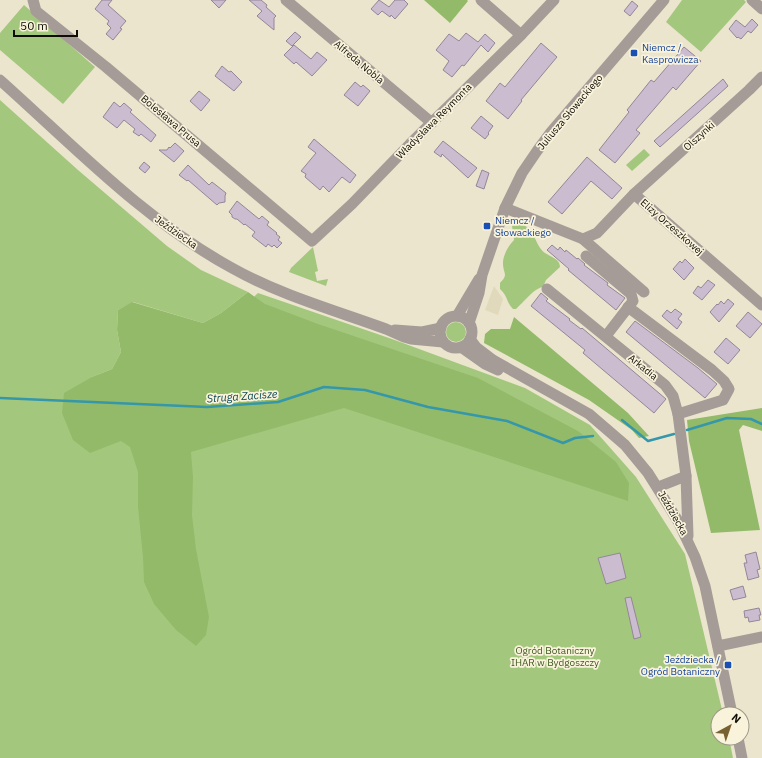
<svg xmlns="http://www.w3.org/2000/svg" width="762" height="758" font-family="'IBM Plex Sans',sans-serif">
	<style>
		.built { fill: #e1d9bb }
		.green { fill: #a4c77e }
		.forest { fill: #93ba69 }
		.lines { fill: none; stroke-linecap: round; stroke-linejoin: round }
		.stream { stroke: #3597aa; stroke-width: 2.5 }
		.building { fill: #cbbccf; stroke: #948698 }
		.minor { stroke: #a69c97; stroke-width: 11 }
		.transit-dot { fill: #1a4fb4; stroke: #f9f3db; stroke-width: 1.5 }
		.labels { text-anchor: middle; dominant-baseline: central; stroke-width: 3.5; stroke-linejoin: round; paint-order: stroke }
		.transit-label { font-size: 10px; fill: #164399; stroke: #f9f3db; text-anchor: start }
		.street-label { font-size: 10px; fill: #0f0d06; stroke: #f9f3db }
		.park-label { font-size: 10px; fill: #3e571f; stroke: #f9f3db }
		.water-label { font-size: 11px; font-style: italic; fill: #09444f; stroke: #f9f3db }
	</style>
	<rect width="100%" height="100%" fill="#ebe5ce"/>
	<polygon class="built" points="494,286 503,299 498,315 485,310"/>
	<g class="green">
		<polygon points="682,0 744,0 746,2 701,52 666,22"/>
		<polygon points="24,5 95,67 63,104 0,50 0,33"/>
		<polygon points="0,100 78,170 167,246 201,270 248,292 221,313 203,323 133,302 118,310 117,330 121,352 112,369 92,377 210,339 258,293 392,339 525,388 590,425 636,477 685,554 723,714 718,714 718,738 729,738 733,758 0,758"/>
		<polygon points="644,149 650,155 632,171 626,165"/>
		<path d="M514 223C536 224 533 244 545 253 551 257 560 259 560 267L546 280 543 287C534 288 523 303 516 309H513C506 302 508 296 500 289V283C509 274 503 274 503 263 503 255 509 245 514 240 514 234 512 230 512 225Z"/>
		<polygon points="313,247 318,271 315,272 317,281 328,279 326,286 289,272 291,268"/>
		<circle cx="456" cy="332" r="10"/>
	</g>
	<g class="forest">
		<polygon points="424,0 467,0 468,1 450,23"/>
		<polygon points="248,292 265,304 318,324 478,378 578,431 616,462 629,483 628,501 344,408 191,452 193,477 192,515 196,549 209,617 206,635 196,646 176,630 154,604 144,582 143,557 138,507 138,472 130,447 121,441 90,453 73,440 62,413 64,393 92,377 112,369 121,352 117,330 118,310 132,302 203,323 221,313"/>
		<polygon points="514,317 628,413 649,436 639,438 632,430 589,400 484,343 485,334 491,329 510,329"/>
		<polygon points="762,408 762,431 743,425 739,430 760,530 711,533 689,441 687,420"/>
	</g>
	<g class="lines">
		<g class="stream">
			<polyline points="0,398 207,407 278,402 324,387 365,390 428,407 507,421 563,443 575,438 593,436"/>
			<polyline points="622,420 648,441 674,434"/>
			<polyline points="687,430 727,418 751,419 762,424"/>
		</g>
	</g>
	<g class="building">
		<polygon points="102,0 112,0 108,5 126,21 120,28 122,29 113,40 106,34 111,28 107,24 109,21 95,9"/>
		<polygon points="211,0 226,0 219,8"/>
		<polygon points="249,0 261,0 267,5 266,7 276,16 274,18 274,30 257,16 262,11"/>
		<polygon points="379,0 389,7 395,0 404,0 408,4 395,19 391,15 390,17 382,11 378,15 371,9"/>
		<polygon points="632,1 638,6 630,16 624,11"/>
		<polygon points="752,19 758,25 751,33 748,31 741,39 738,37 737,38 729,29 736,20 745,27"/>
		<polygon points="295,32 301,37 292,46 286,41"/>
		<polygon points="466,33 478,42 485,34 495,43 488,52 481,45 464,66 462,65 452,77 443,70 449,61 436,50 449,34 459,41"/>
		<polygon points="541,43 557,57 521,100 522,101 508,119 486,101 500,83 505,87"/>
		<polygon points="294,45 311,59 317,52 327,60 312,76 296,62 294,64 284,55"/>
		<polygon points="684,47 701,61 676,90 673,87 636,130 640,133 615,163 599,150 629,112 627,110 651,80 654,82"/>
		<polygon points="222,66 229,72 231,71 242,82 234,91 215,76"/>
		<polygon points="723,79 728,86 660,147 654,141"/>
		<polygon points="355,82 361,87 363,85 370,91 358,106 344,95"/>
		<polygon points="199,91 210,100 201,111 190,101"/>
		<polygon points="114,102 120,107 124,103 132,110 130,112 156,135 151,142 141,134 139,136 133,132 135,129 124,120 117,128 103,117"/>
		<polygon points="481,116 493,126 488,133 489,134 485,139 471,128"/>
		<polygon points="314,139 356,175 350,183 342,177 329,192 323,186 320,190 305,177 306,174 301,171 316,153 308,147"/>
		<polygon points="443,141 477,168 468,178 442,154 441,157 434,152"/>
		<polygon points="175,143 184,151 174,162 159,150 167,150 169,147 170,148"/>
		<polygon points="587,157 622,188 612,199 591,181 562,214 548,202"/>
		<polygon points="144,162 150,167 145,173 139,168"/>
		<polygon points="188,165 209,185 212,182 226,193 225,196 225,202 219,203 217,205 188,180 187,181 179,175"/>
		<polygon points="482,170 489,173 484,189 476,186"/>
		<polygon points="237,201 259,219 262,216 269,222 267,225 277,233 276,234 280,237 278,240 282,243 277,248 274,245 272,247 268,244 266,247 252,236 255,232 245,224 244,225 237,219 235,219 232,217 232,215 229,212"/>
		<polygon points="552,245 558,250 560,247 565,252 566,250 577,259 578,258 585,264 584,265 608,283 607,285 625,298 616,310 568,270 569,269 547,250"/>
		<polygon points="685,259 694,268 684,280 673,269 680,261 682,263"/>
		<polygon points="708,280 715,285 702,300 693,293 698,286 701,288"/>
		<polygon points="541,293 548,299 546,301 570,319 569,320 581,329 582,328 588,333 666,399 654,413 583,353 585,350 531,306"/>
		<polygon points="728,299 734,304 719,322 710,312 717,304 718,305 721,301 724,304"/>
		<polygon points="675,309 682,314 678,319 682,322 677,329 662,316 667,310 671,313"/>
		<polygon points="748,312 762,324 750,338 736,326"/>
		<polygon points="635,321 698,368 717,384 705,398 626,332"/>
		<polygon points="726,338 740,350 728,364 714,352"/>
		<polygon points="756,552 760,569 757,570 759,577 748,580 744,563 747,563 745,555"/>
		<polygon points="620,553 626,578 606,584 598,558"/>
		<polygon points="743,586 746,597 733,600 730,590"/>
		<polygon points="631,597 641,637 634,639 625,598"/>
		<polygon points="759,608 761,615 759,615 760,620 749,622 748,617 745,618 744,611"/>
	</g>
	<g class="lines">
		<g class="minor">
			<polyline points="33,0 36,11 106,67 312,241 352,204 410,144 521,35 554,0"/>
			<polyline points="286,0 432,123"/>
			<polyline points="481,0 521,35"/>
			<polyline points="752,0 762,9"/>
			<path d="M0 80C74 146 144 220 232 268 280 295 334 310 386 329L404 337 411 339 443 342"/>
			<polyline points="634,194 749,90 762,77"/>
			<polyline points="505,208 583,239 644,292"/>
			<polyline points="583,239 597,233 634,194 762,305"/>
			<polyline points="586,256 631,294 633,301 606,336"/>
			<polyline points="547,289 665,385 673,396 678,414 686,476 688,536"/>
			<polyline points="628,307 712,370 724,381 729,389 723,400 678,414"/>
			<polyline points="457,316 479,279"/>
			<circle cx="456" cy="332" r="16"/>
			<polyline points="469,323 479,293 482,275 505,208 522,173 537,151 551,132 664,0"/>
			<polyline points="395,330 422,332 441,328"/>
			<polyline points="470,339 476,347 493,360 589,414 625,445 648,473 678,521 695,557 705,586 732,714"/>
			<polyline points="461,347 485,364 498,370"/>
			<polyline points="658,487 686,476"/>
			<polyline points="718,646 762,637"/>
			<polyline points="738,738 742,758"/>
		</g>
	</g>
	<g class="transit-dot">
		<rect x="630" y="49" width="8" height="8" rx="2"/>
		<rect x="483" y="222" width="8" height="8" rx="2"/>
		<rect x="724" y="661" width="8" height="8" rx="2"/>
	</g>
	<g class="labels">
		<g class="transit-label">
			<text x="642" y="47">Niemcz /<tspan x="642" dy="12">Kasprowicza</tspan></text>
			<text x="495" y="220">Niemcz /<tspan x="495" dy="12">Słowackiego</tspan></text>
			<text x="720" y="659" text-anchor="end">Jeździecka /<tspan x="720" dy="12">Ogród Botaniczny</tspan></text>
		</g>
		<g class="street-label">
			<text transform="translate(359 62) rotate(40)">Alfreda Nobla</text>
			<text transform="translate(570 112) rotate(-50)">Juliusza Słowackiego</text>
			<text transform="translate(171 121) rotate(40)">Bolesława Prusa</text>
			<text transform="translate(434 121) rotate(-45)">Władysława Reymonta</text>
			<text transform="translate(699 136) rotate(-42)">Olszynki</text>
			<text transform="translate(672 227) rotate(41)">Elizy Orzeszkowej</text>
			<text transform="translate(176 232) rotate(35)">Jeździecka</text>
			<text transform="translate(643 367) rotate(39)">Arkadia</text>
			<text transform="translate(673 513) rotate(60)">Jeździecka</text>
		</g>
		<g class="park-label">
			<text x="555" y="650">Ogród Botaniczny<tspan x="555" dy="12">IHAR w Bydgoszczy</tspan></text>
		</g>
		<g class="water-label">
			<text transform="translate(242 396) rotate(-4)">Struga Zacisze</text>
		</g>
	</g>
	<g transform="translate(730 726) rotate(40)"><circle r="19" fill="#f9f3db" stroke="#9b9786"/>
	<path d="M0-3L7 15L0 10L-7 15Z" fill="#786131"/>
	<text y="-6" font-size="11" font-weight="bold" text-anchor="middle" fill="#0f0d06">N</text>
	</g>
	<path d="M14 30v6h63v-6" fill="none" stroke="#0f0d06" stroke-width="2"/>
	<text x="20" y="30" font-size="12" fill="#0f0d06" stroke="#f9f3db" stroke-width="3" paint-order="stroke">50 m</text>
</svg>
